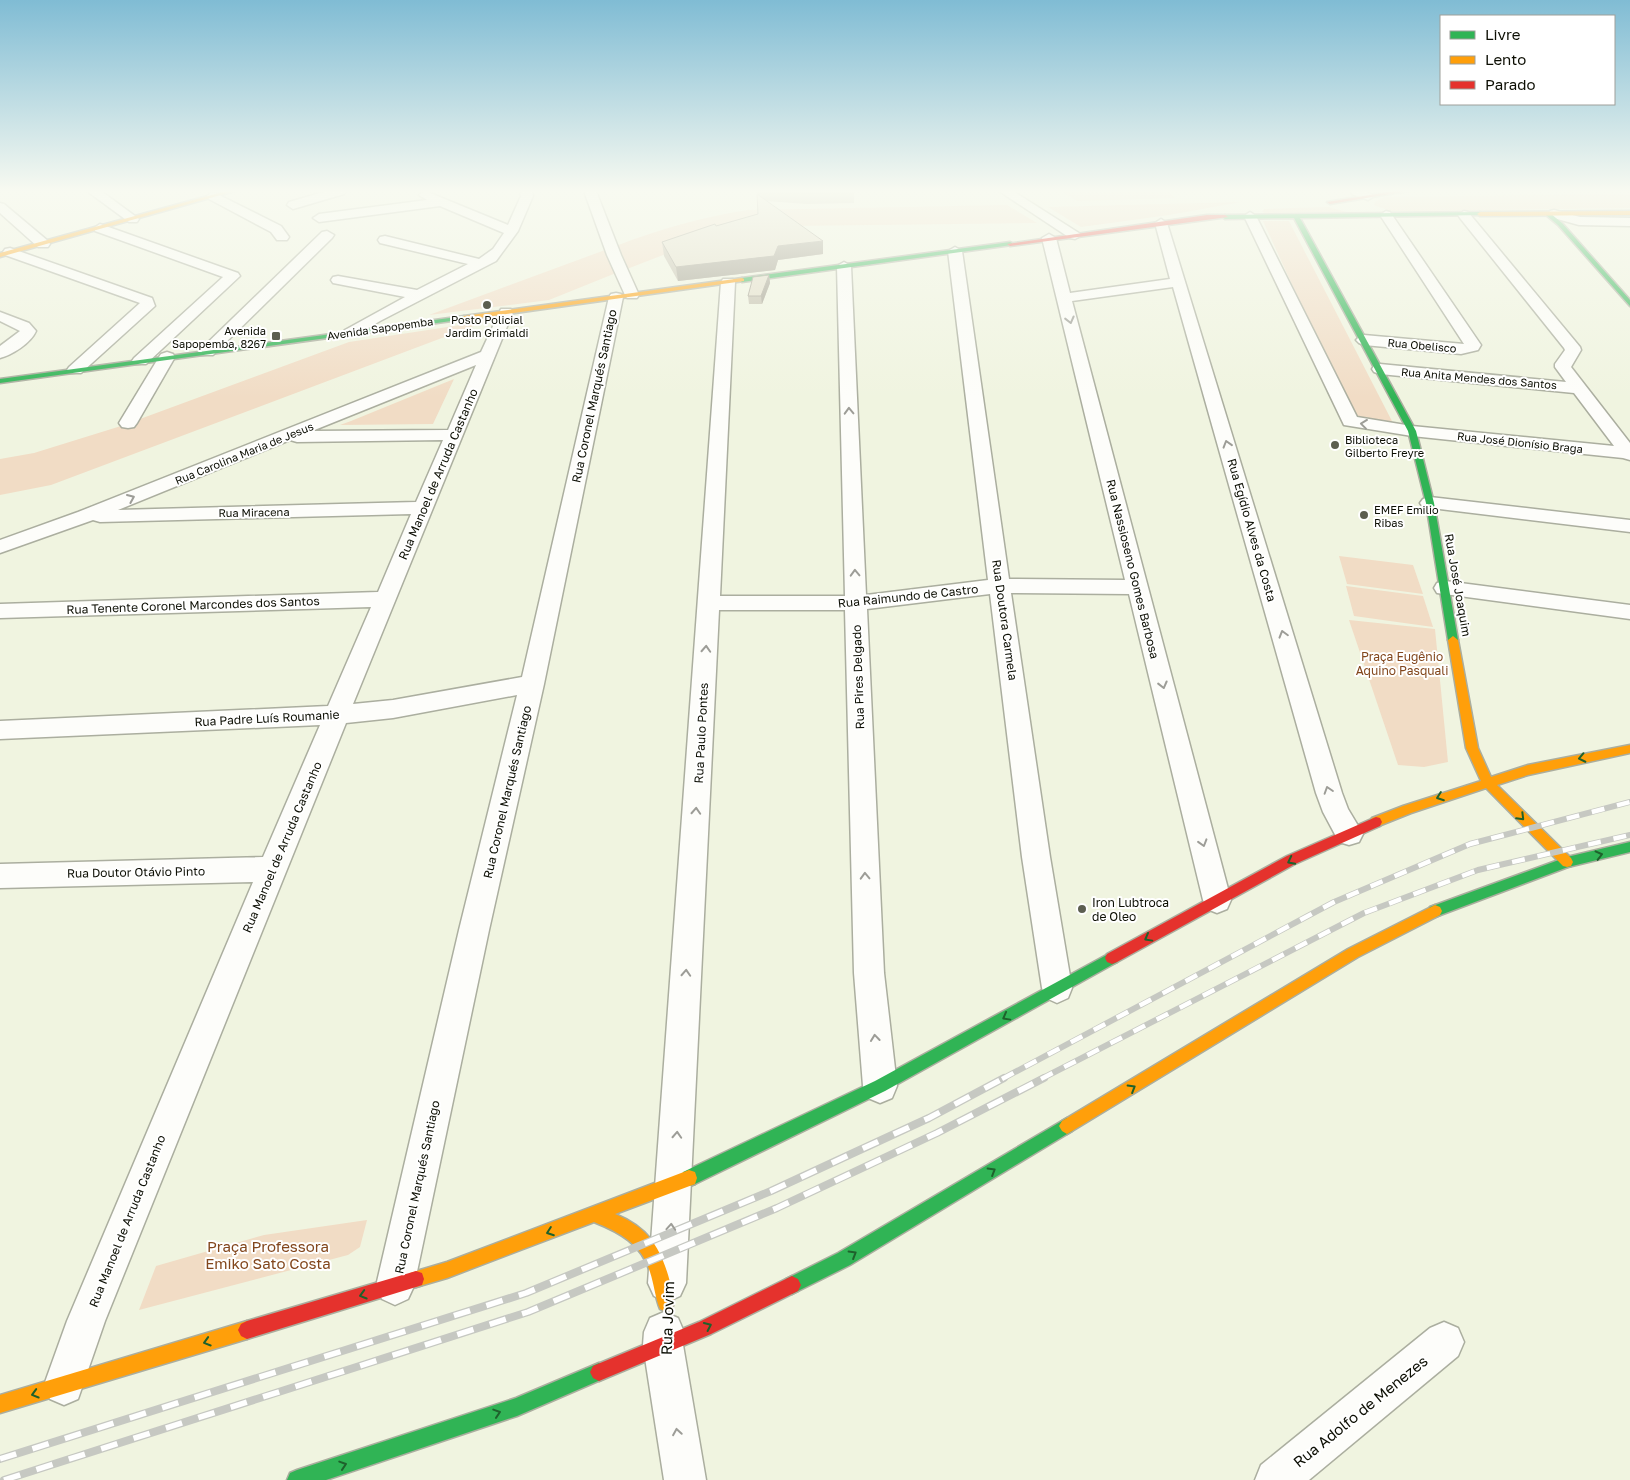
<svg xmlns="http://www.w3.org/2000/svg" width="1630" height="1480" font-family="'Golos Text',sans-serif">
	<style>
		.green { fill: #f1dcc5 }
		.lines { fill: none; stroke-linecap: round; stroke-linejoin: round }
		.street-casing { stroke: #abae9f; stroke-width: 3 }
		.fast-casing { stroke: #abae9f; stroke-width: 3 }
		.slow-casing { stroke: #abae9f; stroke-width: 3 }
		.jam-casing { stroke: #abae9f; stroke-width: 3 }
		.street { fill: #fdfdfa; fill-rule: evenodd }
		.fast { fill: #30b455; fill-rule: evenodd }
		.slow { fill: #ff9f0a; fill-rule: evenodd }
		.jam { fill: #e5322d; fill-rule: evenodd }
		.rail-far1-casing { stroke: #c6c8c2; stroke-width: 6 }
		.rail-casing { stroke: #c6c8c2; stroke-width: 8 }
		.rail-far1 { stroke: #fff; stroke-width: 4.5; stroke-dasharray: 13; stroke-linecap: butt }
		.rail { stroke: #fff; stroke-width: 5.5; stroke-dasharray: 17; stroke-linecap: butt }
		.wall { fill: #c2bdab }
		.shaded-wall { fill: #9e9a8b }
		.building { fill: #e1dcc7; stroke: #9e9a8b }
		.oneway { stroke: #9d9d97 }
		.oneway2 { stroke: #1e612c }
		.poi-dot { fill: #5c5e50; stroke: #fff; stroke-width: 2 }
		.labels { text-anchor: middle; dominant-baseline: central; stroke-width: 4; stroke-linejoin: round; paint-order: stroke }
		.far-poi-label { font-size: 11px; fill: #0c0e03; stroke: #fff; text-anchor: start }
		.far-street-label { font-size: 11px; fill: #0c0e03; stroke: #fff }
		.street-label { font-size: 12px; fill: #0c0e03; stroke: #fff }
		.park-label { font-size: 12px; fill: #82461c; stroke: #fff }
		.poi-label { font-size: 12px; fill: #0c0e03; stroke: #fff; text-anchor: start }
		.near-park-label { font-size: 15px; fill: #82461c; stroke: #fff }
		.near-street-label { font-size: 15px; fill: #0c0e03; stroke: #fff }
	</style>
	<rect width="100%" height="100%" fill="#f0f4e0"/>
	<g class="green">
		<polygon points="1061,191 1081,191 1085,193 1168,191 1175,198 1077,201"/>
		<polygon points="1630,194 1630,208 1414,211 1390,211 1374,205 1375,202 1385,197"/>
		<polygon points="1241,202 1169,215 1081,227 1048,207"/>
		<path d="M1007 205 1037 223 789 226 676 250 627 269 616 246C660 229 702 217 748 210Z"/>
		<polygon points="1328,207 1347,212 1265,213 1262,212 1264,209"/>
		<polygon points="1263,221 1289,221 1394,425 1353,418"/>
		<polygon points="605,250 616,273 549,300 429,315"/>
		<polygon points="487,321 51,485 0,495 0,459 34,453 121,426 349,342"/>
		<polygon points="454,379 433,424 340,425 351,421"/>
		<polygon points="1339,556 1413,565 1423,594 1347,584"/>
		<polygon points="1346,586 1423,596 1433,627 1354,616"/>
		<polygon points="1349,620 1435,629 1448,762 1424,767 1398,765"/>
		<polygon points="367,1220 360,1247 348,1255 139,1310 156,1266 264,1235"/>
	</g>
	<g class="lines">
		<defs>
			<g id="street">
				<polygon points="87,191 101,191 139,219 137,222 129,222"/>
				<polygon points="327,191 346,191 344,194 293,209 287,205 289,202"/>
				<polygon points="425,191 508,225 521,196 520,191 532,191 533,196 518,231 496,261 380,321 355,336 345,336 342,333 345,330 405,297 333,283 331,280 333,277 338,276 417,290 468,264 380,243 378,240 380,237 385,236 479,259 493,249 504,233 440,206 319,222 313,218 319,214 427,200 419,195"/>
				<polygon points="584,191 596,191 621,255 639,295 637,298 627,298 625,295 607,255"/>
				<polygon points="999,191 1013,191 1082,235 1075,239 1070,238"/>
				<polygon points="1350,191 1366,191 1374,196 1368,200 1352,194"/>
				<polygon points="213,192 281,226 289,237 287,240 277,240 271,232 209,199 207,196"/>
				<polygon points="0,203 4,204 48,241 50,244 48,247 38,247 0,213"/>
				<polygon points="1554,210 1580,217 1630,218 1630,226 1579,225 1550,217 1548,214 1550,211"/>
				<polygon points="1386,211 1390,212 1481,345 1478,350 1461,354 1364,345 1359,343 1356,340 1359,337 1364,335 1464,344 1380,215"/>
				<polygon points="1464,211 1468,212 1580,347 1581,350 1571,367 1630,443 1630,460 1623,458 1412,436 1344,425 1244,216 1250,212 1256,216 1357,417 1412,426 1614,446 1574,393 1380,374 1374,372 1372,369 1374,366 1380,364 1566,382 1555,367 1555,364 1565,350 1564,348 1460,218 1458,215"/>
				<polygon points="1161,219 1167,223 1342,793 1348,809 1363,834 1359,842 1349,845 1339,842 1323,812 1316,793 1173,287 1072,301 1231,900 1227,909 1217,913 1207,909 1203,900 1129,594 1011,593 1050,857 1072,988 1068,998 1057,1003 1046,998 1042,988 1022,857 990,594 867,609 884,973 897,1086 892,1098 880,1103 868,1098 863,1086 854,973 845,610 719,610 686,1283 680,1296 667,1302 654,1296 648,1283 721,282 723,279 733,279 735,282 720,596 845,596 837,266 844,262 851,266 866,595 988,580 948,251 955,247 962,251 1009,579 1125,580 1042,238 1049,234 1056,238 1070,293 1170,279 1155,223"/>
				<polygon points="100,224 238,273 240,276 146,364 134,364 132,361 134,358 223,277 95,231 94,228"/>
				<polygon points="327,231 334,235 332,238 213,355 201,355 199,352 201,349 322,232"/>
				<polygon points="10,248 152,298 155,306 81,373 69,373 67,370 69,367 140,303 5,255 3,252 5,249"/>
				<path d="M616 293 621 294 623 297 544 684 489 930 414 1286 408 1299 395 1305 382 1299 376 1286 459 930 517 695 393 718 346 723 105 1321 78 1399 64 1405 50 1399 44 1385 67 1321 253 882 0 888V864L263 857 320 725 0 739V721L328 706 371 607 0 618V604L378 592 411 514 100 522 93 520 0 553V540L78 512 481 352 501 309H511L513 312 353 704 393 700 522 677 609 297 611 294ZM476 365 448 430 312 431ZM290 440 297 442 443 440 416 502 118 510Z"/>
				<path d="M0 312 29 323 36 331C31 343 12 355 0 358V346L20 331 0 321Z"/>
				<polygon points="167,352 173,354 175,357 137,423 134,427 128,428 122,427 119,423 159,357 161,354"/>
				<polygon points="1430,497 1630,520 1630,532 1423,507 1420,503 1423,499"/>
				<polygon points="1445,581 1630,605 1630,619 1437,593 1434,588 1437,583"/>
				<polygon points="664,1312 678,1318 684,1332 683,1345 706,1480 664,1480 643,1345 644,1332 650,1318"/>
				<polygon points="1444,1322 1458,1328 1464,1342 1458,1356 1309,1480 1255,1480 1261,1465 1430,1328"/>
			</g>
			<g id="fast">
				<polygon points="1480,212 1482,215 1300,218 1416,431 1434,503 1458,640 1453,644 1448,640 1426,503 1408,431 1294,218 1225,219 1222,217 1225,215"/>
				<polygon points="1546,213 1550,213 1562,223 1630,300 1630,306 1558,225 1546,215"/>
				<polygon points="1010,242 1012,243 1012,245 742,282 739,280 742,278"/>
				<polygon points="464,316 466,317 466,319 0,383 0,379"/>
				<polygon points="1630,842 1630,852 1568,867 1435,917 1430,915 1428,911 1430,907 1567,857"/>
				<polygon points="1112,952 1117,954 1119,958 1117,962 885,1091 695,1184 689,1186 683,1184 681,1178 683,1172 875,1081"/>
				<polygon points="1067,1118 1072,1121 1075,1126 1072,1131 850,1265 792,1294 786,1291 783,1285 786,1279 838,1253"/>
				<polygon points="599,1363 605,1366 608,1372 605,1378 517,1416 326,1480 287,1480 290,1473 297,1470 516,1398"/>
			</g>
			<g id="slow">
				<polygon points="226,191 235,191 0,257 0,253"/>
				<polygon points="1630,211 1630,215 1480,216 1477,214 1480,212"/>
				<polygon points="742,278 744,279 744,281 464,320 461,318 464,316"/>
				<polygon points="1453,636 1458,640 1478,748 1491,777 1528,765 1630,745 1630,753 1528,775 1497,785 1571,858 1573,862 1571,866 1567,867 1563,866 1486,788 1411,813 1376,827 1372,826 1370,822 1372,818 1403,806 1481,781 1466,748 1448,640"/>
				<polygon points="1435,905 1440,907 1442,911 1440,915 1358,957 1072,1131 1067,1134 1062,1131 1059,1126 1062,1121 1348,949"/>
				<path d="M689 1170 695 1172 697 1178 695 1184 615 1214C649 1228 661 1248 670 1282 672 1291 676 1300 672 1309L666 1312 660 1309C655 1297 654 1284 650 1272 642 1244 619 1232 594 1222L447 1278 416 1287 410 1285 408 1279 410 1273 447 1262Z"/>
				<polygon points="247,1321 253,1324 256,1330 253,1336 247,1339 0,1413 0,1395"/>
			</g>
			<g id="jam">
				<polygon points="1394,191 1408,191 1330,204 1327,202"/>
				<polygon points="1207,215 1225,215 1228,217 1010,246 1007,244"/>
				<polygon points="1376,817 1380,818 1382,822 1380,826 1295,864 1117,962 1112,964 1107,962 1105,958 1107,954 1287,856"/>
				<polygon points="416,1271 422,1273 424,1279 422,1285 416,1287 247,1339 241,1336 238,1330 241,1324 247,1321"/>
				<polygon points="792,1276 798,1279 801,1285 798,1291 711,1334 599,1381 593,1378 590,1372 593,1366 699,1322"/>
			</g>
		</defs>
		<use href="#street" class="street-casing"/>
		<use href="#fast" class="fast-casing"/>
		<use href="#slow" class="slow-casing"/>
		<use href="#jam" class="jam-casing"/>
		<use href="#street" class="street"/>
		<use href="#fast" class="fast"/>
		<use href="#slow" class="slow"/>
		<use href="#jam" class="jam"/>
		<defs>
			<g id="rail-far1">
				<polyline points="1002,1079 1334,902 1470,844 1630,802"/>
				<polyline points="1041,1079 1364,913 1478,870 1630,835"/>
			</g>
			<g id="rail">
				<polyline points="0,1459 526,1293 771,1191 929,1118 1004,1078"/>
				<polyline points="4,1480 528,1312 777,1208 937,1133 1044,1078"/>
			</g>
		</defs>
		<use href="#rail-far1" class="rail-far1-casing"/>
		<use href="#rail" class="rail-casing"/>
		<use href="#rail-far1" class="rail-far1"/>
		<use href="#rail" class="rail"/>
	</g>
	<g class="wall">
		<polygon points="757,191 854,191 854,203 807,204 766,201 823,254 778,260 775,270 678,281 664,256 662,242 716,226 758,214"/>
		<polygon points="769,275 770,283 762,304 749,304 748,296"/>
	</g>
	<g class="shaded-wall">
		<polygon points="823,241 823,254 778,260 775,270 678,281 676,267 778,246"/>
		<polygon points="769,275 770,283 762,304 761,296"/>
	</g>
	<g class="building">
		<polygon points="783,191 854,191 855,192 806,193"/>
		<polygon points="757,194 823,241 778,246 774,256 676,267 662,242 715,224 716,226 758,214"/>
		<polygon points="769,275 761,296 748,296 753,277"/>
	</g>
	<defs><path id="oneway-chevron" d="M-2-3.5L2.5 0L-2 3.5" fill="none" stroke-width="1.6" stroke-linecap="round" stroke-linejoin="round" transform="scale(1.25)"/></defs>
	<g class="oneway">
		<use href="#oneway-chevron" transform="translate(1070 320) rotate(76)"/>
		<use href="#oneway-chevron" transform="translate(849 411) rotate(-92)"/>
		<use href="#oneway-chevron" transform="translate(1364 424) rotate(-173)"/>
		<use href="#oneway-chevron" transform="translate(1227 444) rotate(-107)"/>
		<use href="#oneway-chevron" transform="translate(131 498) rotate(-23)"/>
		<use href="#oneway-chevron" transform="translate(855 573) rotate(-92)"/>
		<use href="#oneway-chevron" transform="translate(1283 634) rotate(-106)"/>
		<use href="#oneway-chevron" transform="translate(706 649) rotate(-87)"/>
		<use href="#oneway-chevron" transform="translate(1163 685) rotate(76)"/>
		<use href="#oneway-chevron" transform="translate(1328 790) rotate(-108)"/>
		<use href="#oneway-chevron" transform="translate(696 811) rotate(-87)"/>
		<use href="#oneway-chevron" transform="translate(1203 843) rotate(73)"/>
		<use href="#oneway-chevron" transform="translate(865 876) rotate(-92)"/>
		<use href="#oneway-chevron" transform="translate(686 973) rotate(-87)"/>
		<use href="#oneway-chevron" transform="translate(875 1038) rotate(-96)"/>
		<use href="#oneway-chevron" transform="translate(677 1135) rotate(-87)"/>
		<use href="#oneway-chevron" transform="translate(671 1227) rotate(-86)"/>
		<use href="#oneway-chevron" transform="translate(677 1432) rotate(-99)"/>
	</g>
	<g class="oneway2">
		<use href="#oneway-chevron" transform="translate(1582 758) rotate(168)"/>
		<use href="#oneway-chevron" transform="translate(1440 797) rotate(160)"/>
		<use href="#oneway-chevron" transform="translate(1521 817) rotate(45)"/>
		<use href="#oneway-chevron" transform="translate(1599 855) rotate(-14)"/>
		<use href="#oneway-chevron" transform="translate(1291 861) rotate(153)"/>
		<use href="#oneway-chevron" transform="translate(1148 938) rotate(151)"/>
		<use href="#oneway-chevron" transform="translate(1006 1017) rotate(151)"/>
		<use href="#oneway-chevron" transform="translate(1132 1088) rotate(-31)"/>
		<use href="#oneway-chevron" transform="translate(992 1171) rotate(-31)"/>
		<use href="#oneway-chevron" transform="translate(550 1232) rotate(160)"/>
		<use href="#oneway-chevron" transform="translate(853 1254) rotate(-31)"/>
		<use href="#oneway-chevron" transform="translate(363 1295) rotate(164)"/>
		<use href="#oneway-chevron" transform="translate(708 1326) rotate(-25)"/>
		<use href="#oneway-chevron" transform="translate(207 1342) rotate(163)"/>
		<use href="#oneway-chevron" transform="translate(35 1394) rotate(164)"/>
		<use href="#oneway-chevron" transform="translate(497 1413) rotate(-18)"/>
		<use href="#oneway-chevron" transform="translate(343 1465) rotate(-18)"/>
	</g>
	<linearGradient id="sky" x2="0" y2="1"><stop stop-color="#80bcd4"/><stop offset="0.48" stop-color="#f8faf1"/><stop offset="1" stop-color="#f8faf1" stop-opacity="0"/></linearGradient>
	<rect width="1630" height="398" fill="url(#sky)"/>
	<g class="poi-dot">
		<circle cx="487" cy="305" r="5"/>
		<rect x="271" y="331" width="10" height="10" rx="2.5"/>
		<circle cx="1335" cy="445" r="5"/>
		<circle cx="1364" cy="515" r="5"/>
		<circle cx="1082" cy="909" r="5"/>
	</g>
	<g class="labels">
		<g class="far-poi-label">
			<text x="487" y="319" text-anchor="middle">Posto Policial<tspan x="487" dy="13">Jardim Grimaldi</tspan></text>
			<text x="266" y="330" text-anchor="end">Avenida<tspan x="266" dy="13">Sapopemba, 8267</tspan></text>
			<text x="1345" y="439">Biblioteca<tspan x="1345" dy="13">Gilberto Freyre</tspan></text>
			<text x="1374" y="509">EMEF Emilio<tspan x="1374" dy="13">Ribas</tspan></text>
		</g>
		<g class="far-street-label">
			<text transform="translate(380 328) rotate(-8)">Avenida Sapopemba</text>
			<text transform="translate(1422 345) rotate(5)">Rua Obelisco</text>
			<text transform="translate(1479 378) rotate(5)">Rua Anita Mendes dos Santos</text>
			<text transform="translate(1520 442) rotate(6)">Rua José Dionísio Braga</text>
			<text transform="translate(244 453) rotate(-22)">Rua Carolina Maria de Jesus</text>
			<text transform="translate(254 512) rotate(-1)">Rua Miracena</text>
		</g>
		<g class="street-label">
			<text transform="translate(594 396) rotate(-78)">Rua Coronel Marqués Santiago</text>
			<text transform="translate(438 474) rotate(-67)">Rua Manoel de Arruda Castanho</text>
			<text transform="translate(1252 530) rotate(74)">Rua Egídio Alves da Costa</text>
			<text transform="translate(1133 569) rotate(76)">Rua Nassioseno Gomes Barbosa</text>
			<text transform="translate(1458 585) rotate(80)">Rua José Joaquim</text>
			<text transform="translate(908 596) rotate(-6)">Rua Raimundo de Castro</text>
			<text transform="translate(193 605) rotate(-2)">Rua Tenente Coronel Marcondes dos Santos</text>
			<text transform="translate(1005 620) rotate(82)">Rua Doutora Carmela</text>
			<text transform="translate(858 677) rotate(-92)">Rua Pires Delgado</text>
			<text transform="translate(267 718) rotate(-3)">Rua Padre Luís Roumanie</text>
			<text transform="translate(701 733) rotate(-87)">Rua Paulo Pontes</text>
			<text transform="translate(507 792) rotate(-77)">Rua Coronel Marqués Santiago</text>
			<text transform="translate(282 847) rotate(-67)">Rua Manoel de Arruda Castanho</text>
			<text transform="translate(136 872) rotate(-1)">Rua Doutor Otávio Pinto</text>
			<text transform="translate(417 1187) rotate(-78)">Rua Coronel Marqués Santiago</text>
			<text transform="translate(127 1221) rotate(-68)">Rua Manoel de Arruda Castanho</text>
		</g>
		<g class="park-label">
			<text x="1402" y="656">Praça Eugênio<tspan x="1402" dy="14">Aquino Pasquali</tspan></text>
		</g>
		<g class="poi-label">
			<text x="1092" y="902">Iron Lubtroca<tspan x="1092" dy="14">de Oleo</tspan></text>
		</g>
		<g class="near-park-label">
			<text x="268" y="1246">Praça Professora<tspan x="268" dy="17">Emiko Sato Costa</tspan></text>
		</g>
		<g class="near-street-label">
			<text transform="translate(667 1318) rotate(-88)">Rua Jovim</text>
			<text transform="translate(1360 1411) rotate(-39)">Rua Adolfo de Menezes</text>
		</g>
	</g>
	<rect x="1440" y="15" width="175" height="90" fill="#ffffff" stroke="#9e9f9a"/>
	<rect x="1450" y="31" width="25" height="8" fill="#30b455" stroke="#9e9f9a"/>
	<text x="1485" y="40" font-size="15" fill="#0c0e03">Livre</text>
	<rect x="1450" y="56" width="25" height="8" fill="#ff9f0a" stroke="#9e9f9a"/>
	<text x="1485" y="65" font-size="15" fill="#0c0e03">Lento</text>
	<rect x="1450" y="81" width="25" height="8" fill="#e5322d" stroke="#9e9f9a"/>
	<text x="1485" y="90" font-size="15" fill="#0c0e03">Parado</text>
</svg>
